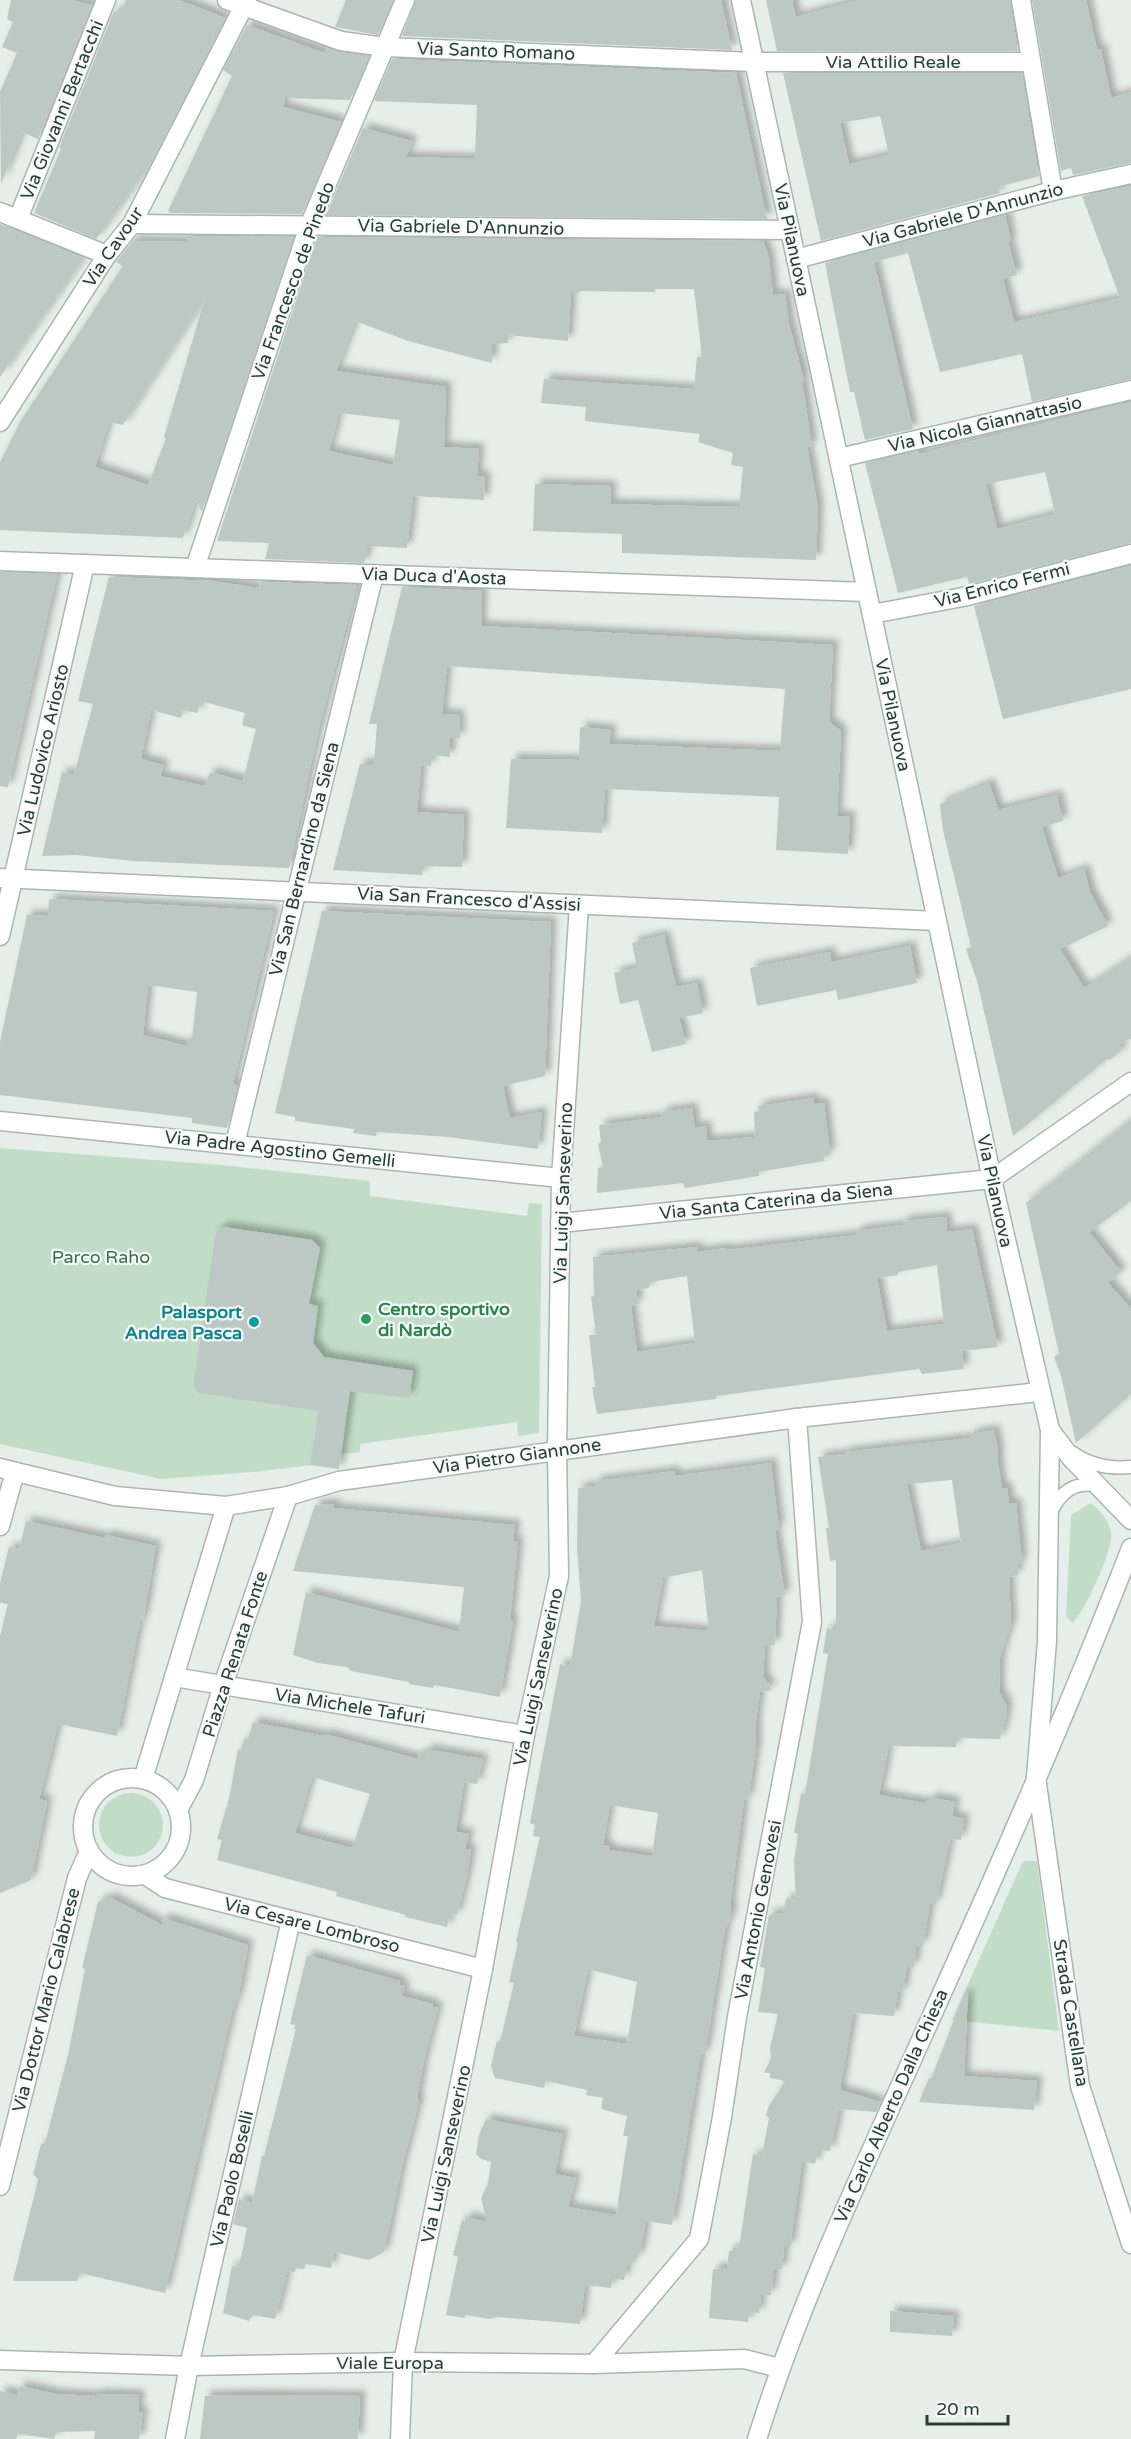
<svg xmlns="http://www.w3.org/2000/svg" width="1131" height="2439" font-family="'Varela Round',sans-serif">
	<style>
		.green { fill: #c1ddc7 }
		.building { fill: #bbc8c3; fill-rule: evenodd; filter: url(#shadow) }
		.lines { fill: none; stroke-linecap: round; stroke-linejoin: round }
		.lane-casing { stroke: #a9b6b1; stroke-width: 15 }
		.street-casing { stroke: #a9b6b1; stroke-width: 21 }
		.secondary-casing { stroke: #a5b8b1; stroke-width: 21 }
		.lane { stroke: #fff; stroke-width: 12 }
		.street { stroke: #fff; stroke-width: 18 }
		.secondary { stroke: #fff; stroke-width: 18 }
		.leisure-dot { fill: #2e9e5b; stroke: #f6faf8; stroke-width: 2 }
		.culture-dot { fill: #0f9aa8; stroke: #f6faf8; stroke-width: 2 }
		.labels { text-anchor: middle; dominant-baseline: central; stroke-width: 4.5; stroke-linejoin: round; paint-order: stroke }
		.street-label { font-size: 18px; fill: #263e37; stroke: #f6faf8 }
		.park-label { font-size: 18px; fill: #337249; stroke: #f6faf8 }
		.leisure-label { font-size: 18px; font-weight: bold; fill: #27864d; stroke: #f6faf8; text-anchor: start }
		.culture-label { font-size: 18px; font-weight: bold; fill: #0d838f; stroke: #f6faf8; text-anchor: end }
	</style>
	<defs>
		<filter id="shadow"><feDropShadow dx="5.5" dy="-5.5" stdDeviation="3" flood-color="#0004"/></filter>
	</defs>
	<rect width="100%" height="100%" fill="#e6eeea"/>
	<g class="green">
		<polygon points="0,1148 221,1165 370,1181 370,1196 527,1216 529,1203 542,1204 539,1433 518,1436 517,1422 360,1444 360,1452 341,1454 312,1465 253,1472 161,1479 0,1444"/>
		<path d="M1091 1503C1100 1511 1110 1521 1111 1534 1113 1549 1084 1615 1072 1623L1066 1616 1071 1515Z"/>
		<circle cx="131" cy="1825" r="32"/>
		<polygon points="1023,1861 1037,1861 1059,2031 952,2020"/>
	</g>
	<g class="building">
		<polygon points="11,0 71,0 92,5 38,139 22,132 1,184 0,92 17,53 2,47 13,22 7,19"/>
		<polygon points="126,0 179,0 225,18 150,165 96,239 34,213 61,149 59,148 114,11 120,13"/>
		<polygon points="346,0 393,0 378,35 335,27"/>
		<polygon points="416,0 721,0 732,50 402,36"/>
		<polygon points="766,0 792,0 796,17 859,0 1010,0 1018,51 777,51"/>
		<polygon points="1032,0 1086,0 1097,50 1101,49 1111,98 1131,92 1131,163 1073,175 1071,168 1061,171"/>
		<polygon points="247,25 324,53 327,48 339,52 369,56 350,100 285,98 283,107 341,122 302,214 170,213 168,211 232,76 223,70"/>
		<polygon points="392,59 736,73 767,219 326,215 363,128 412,141 406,157 475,159 477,105 374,101"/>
		<path d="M783 73H1022L1039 176 998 187 1000 193 821 241ZM880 116 889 155 849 164 840 123Z"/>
		<polygon points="1131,186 1131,379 1032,402 1022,354 940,372 908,253 874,262 913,429 865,440 854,392 850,392 825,263 1005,215 1011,241 1008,242 1017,275 1003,279 1014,322 1120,298 1082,196"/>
		<polygon points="0,224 84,258 0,377"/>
		<path d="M185 236 294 237 202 512 196 500 183 538 0 530V462L20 422 123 266 116 262 133 241 189 242ZM205 298 164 437 166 438 148 485 95 467 109 422 123 425Z"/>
		<path d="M317 237 763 241 769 258 773 295 785 294 789 324 804 381H802L812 447 807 446 818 508 816 560 622 553V534L533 531 535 484 611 486 610 504 739 507 743 467 731 465 733 453 698 442 700 434 585 421 586 407 541 403 544 379 694 389 697 357H702L694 289H655V292L579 291V293H571L568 341 508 335V343L492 344V363L408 341 355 321 336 371 446 387 444 447 479 449 477 476H485L484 500 413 496 407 548 368 546 364 563 265 559 269 543 217 541ZM339 413 400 420 393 465 329 451Z"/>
		<path d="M1131 402V543L969 584 967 577 898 593 865 463 918 451 919 454ZM1045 472 1055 514 997 529 986 484Z"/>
		<polygon points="1131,566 1131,689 1003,719 974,606"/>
		<polygon points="0,572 57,574 8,787 0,786"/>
		<path d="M109 577 213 581 259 588 260 582 357 585 318 731 289 868 134 861 76 855 42 856 62 772 74 775 93 704 78 701ZM201 701 245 713 242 725 256 729 243 781 210 772 205 786 160 776 164 765 141 759 151 710 181 718 183 710 197 713Z"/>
		<polygon points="402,587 482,591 481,626 833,645 829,722 841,731 837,816 850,816 848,854 776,850 779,797 605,789 602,833 506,828 511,759 579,760 580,727 611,730 609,744 780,751 785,689 447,666 442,714 459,715 460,738 450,738 450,757 432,755 431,766 421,766 417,812 464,815 462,867 422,866 422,875 333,870 360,764 374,764 377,724 369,724"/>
		<polygon points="989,783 998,810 1057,795 1063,821 1042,827 1058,878 1084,869 1090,892 1108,926 1060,949 1084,988 1131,958 1131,1038 1119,1045 1122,1050 1110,1060 1107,1059 1013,1136 977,981 966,949 971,947 943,830 940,804"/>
		<path d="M49 899 274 911 233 1084 238 1086 227 1128 192 1123V1118L0 1095V1042L27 915 48 916ZM148 985 197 992 192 1039H188L187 1046 143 1035Z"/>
		<polygon points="322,911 551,922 545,1076 503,1086 510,1118 542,1112 538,1149 449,1137 377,1132 376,1136 353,1133 354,1129 295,1121 295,1117 275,1113"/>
		<polygon points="664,935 676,987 697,983 703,1013 679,1018 686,1044 652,1052 638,1000 620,1004 614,973 637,968 632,943"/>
		<polygon points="910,946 917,983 838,1000 836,990 757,1006 750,968 830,952 831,962"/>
		<polygon points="814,1098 814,1104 824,1103 830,1154 823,1156 825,1161 758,1172 759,1176 685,1188 683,1183 597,1193 598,1168 603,1167 598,1144 601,1142 599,1125 662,1117 661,1112 692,1108 695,1128 706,1126 707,1141 755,1137 754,1112 759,1111 759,1106"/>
		<polygon points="1131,1120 1131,1201 1089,1232 1121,1272 1108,1283 1131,1309 1131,1394 1076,1443 1061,1376 1054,1357 1059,1354 1026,1203"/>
		<path d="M946 1217 947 1232 972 1229 998 1347 962 1351 964 1369 922 1374 919 1369 716 1396V1399L597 1414 592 1387H595L589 1335H596L591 1297 594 1296 593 1257 698 1247 697 1252 726 1248 727 1250 857 1235 856 1231 903 1225V1221ZM937 1265 944 1324 887 1331 877 1278 898 1275V1272ZM687 1276 695 1343 637 1352 631 1306 638 1304 636 1290 649 1288 650 1282Z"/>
		<polygon points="224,1227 312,1240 320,1248 309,1304 318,1306 313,1343 324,1357 413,1371 409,1398 350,1391 339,1469 310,1465 319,1411 199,1393 193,1387 216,1232"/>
		<path d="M994 1430 998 1449V1464L1002 1488H1007L1009 1503H1016L1022 1563 1017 1564 1018 1575 1009 1577 1011 1624 1000 1657 999 1692 1007 1706 1006 1717 1000 1739 957 1738 956 1747 889 1746 879 1795 924 1803 933 1798 955 1802 952 1816 964 1819 961 1840 950 1839 936 1904H930L923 1946H916L914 1967H907L903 1992 898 1991 894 2016 853 2013 840 2090 881 2102 876 2112 839 2109 830 2151 818 2150 815 2164 802 2161 790 2247H784L782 2269 774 2270 771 2295H761L759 2313 748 2312V2322L709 2318 713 2269 727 2268 729 2251H732L733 2247 739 2248 753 2154 762 2156 769 2118 766 2115 768 2108 785 2081 770 2078V2073H764L771 2058 770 2048 778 2014 758 2012 765 1968 760 1967 769 1915H772V1913L783 1914 786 1898 796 1900 794 1861 798 1834 794 1833 801 1793 805 1794 828 1654 823 1653 827 1628 836 1630V1560L830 1561 826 1528H829L818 1457 845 1454V1452L971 1438 970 1434ZM952 1480 961 1543 921 1551 907 1484Z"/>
		<path d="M771 1463 779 1529 775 1530 785 1596 777 1597 775 1645H765L763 1676 772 1690 760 1692 756 1721V1747L748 1800 744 1799 731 1898V1916L725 1929 705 2054 701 2053 672 2225 646 2221 639 2257H633L631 2266H627L624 2280 613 2278 611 2288 585 2285 580 2324 497 2317 489 2319 466 2315 464 2318 446 2315 458 2257 453 2255 462 2220 465 2221 466 2217 487 2222 481 2198 488 2184 491 2162 479 2158V2156L476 2155 479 2135 486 2119 563 2134 555 2174 576 2178 568 2207 616 2215 628 2136H623L627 2116 601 2109 603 2098 586 2095 587 2090 546 2081 544 2088 495 2078 491 2066 497 2041 500 2042 514 1983 509 1982 518 1942H516L540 1837 533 1836 535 1825 530 1823 560 1664 570 1666 581 1601 577 1547 578 1488 595 1486 596 1481 652 1474 674 1471 676 1476ZM702 1570 709 1631 654 1626 663 1578ZM610 1805 658 1813 652 1856 608 1850 609 1846 603 1845ZM588 1969 637 1982 627 2044 574 2036Z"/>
		<polygon points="334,1504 334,1508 515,1525 513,1541 518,1541 510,1620 513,1620 500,1697 434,1685 433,1688 409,1684 409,1682 351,1671 347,1667 318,1663 293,1655 306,1592 459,1632 464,1587 293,1571 315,1505"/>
		<polygon points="26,1521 105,1538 106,1535 156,1546 143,1621 140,1621 117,1736 58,1724 39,1799 47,1801 31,1880 0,1893 0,1636 8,1604 0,1603 0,1583 9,1547 19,1549"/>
		<path d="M253 1722 324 1736 325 1734 418 1759 419 1753 426 1755V1749L483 1759 477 1784 464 1782 456 1832 469 1834 465 1849 471 1850 467 1875 457 1915 451 1914 447 1927 405 1917 406 1915 336 1896 337 1892 217 1860 222 1840 217 1839 229 1799 238 1749 241 1750 244 1739H248ZM312 1777 370 1794 352 1848 295 1833Z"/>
		<polygon points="111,1898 162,1925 163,1918 248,1945 239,1993 232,2012 165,2293 80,2273 77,2281 13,2281 38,2180 33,2174 41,2144 45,2143 68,2055 85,1969 82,1968 98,1902"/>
		<polygon points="307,1955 400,1981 399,1985 405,1986 402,1996 433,2004 433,2007 438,2008 425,2055 417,2098 419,2101 402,2166 384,2252 369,2260 334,2252 331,2268 306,2264 304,2269 296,2268 294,2272 287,2271 275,2319 253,2315 249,2321 223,2313 232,2266 239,2267 247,2228 233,2224 239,2199 252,2203 262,2156 264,2156 296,2029 294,2029 295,2025 290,2024"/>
		<polygon points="964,1994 968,1994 964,2076 1037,2081 1034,2110 919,2102 929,2078 931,2079"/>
		<polygon points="890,2311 954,2316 952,2336 890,2332"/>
		<polygon points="20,2386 57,2394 96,2396 96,2394 139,2395 138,2413 143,2412 139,2439 94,2439 95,2431 56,2432 54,2439 18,2434 16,2439 0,2439 0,2391 17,2395"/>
		<polygon points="244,2395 360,2396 358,2439 200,2439 205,2396"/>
	</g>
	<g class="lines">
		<defs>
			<g id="lane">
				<path d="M1073 1453C1090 1465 1110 1469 1131 1467"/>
				<path d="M1051 1512C1061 1492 1073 1482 1097 1485"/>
			</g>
			<g id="street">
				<polyline points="227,0 341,41 385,47 754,62 1031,62"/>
				<polyline points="1021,0 1053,191"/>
				<polyline points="0,212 107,255"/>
				<polyline points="18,219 106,0"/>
				<polyline points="132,224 790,230"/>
				<polyline points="796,259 1053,191 1131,174"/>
				<polyline points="0,422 107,255 132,224 247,0"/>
				<polyline points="839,458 1131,390"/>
				<polyline points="0,561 867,592"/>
				<polyline points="195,568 309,226 405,0"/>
				<polyline points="872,614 963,597 1131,554"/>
				<polyline points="0,878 937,921"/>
				<polyline points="0,936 85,564"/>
				<polyline points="0,1121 561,1178"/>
				<polyline points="235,1144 374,574"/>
				<polyline points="560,1223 992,1179 1131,1082"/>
				<polyline points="0,1468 115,1496 226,1506 288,1496 339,1481 557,1451 797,1418 1039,1392"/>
				<polyline points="0,1526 15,1472"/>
				<polyline points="174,1677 525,1735"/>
				<polyline points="1036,1777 1080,2086 1131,2244"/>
				<circle cx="132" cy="1827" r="49"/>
				<polyline points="143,1779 226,1506"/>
				<polyline points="178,1810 194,1780 223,1685 288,1496"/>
				<polyline points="145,1875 165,1888 483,1969"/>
				<polyline points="0,2186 77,1878 89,1851"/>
				<polyline points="594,2364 699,2239 722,2117 737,2017 812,1622 797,1418"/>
				<polyline points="175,2439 189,2366 291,1920"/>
				<polyline points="400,2439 403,2362 483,1969 525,1735 559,1576 557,1451 561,1178 579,905"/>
			</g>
			<g id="secondary">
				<polyline points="741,0 992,1179 1050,1430 1047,1641 1036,1777"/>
				<polyline points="1050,1430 1072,1459 1131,1520"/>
				<polyline points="0,2360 189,2366 403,2362 594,2364 744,2359 779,2368"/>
				<path d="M757 2439C801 2298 865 2165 925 2031 997 1871 1068 1711 1131 1548"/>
			</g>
		</defs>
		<use href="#lane" class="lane-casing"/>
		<use href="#street" class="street-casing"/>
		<use href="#secondary" class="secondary-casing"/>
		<use href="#lane" class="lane"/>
		<use href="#street" class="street"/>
		<use href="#secondary" class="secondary"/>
	</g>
	<circle class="leisure-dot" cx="366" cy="1319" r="6"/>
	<circle class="culture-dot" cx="254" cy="1322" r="6"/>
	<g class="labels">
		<g class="street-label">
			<text transform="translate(496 51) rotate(2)">Via Santo Romano</text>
			<text x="893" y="62">Via Attilio Reale</text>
			<text transform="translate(62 110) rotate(-68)">Via Giovanni Bertacchi</text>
			<text transform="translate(963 215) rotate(-15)">Via Gabriele D'Annunzio</text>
			<text transform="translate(461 227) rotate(1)">Via Gabriele D'Annunzio</text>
			<text transform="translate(792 240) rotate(78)">Via Pilanuova</text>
			<text transform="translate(113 247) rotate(-56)">Via Cavour</text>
			<text transform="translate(293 281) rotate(-70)">Via Francesco de Pinedo</text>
			<text transform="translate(985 424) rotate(-13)">Via Nicola Giannattasio</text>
			<text transform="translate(434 576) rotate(2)">Via Duca d'Aosta</text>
			<text transform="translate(1002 585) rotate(-14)">Via Enrico Fermi</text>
			<text transform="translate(893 715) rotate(78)">Via Pilanuova</text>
			<text transform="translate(43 750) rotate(-77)">Via Ludovico Ariosto</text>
			<text transform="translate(304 859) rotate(-76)">Via San Bernardino da Siena</text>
			<text transform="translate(469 899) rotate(3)">Via San Francesco d'Assisi</text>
			<text transform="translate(280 1149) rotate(6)">Via Padre Agostino Gemelli</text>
			<text transform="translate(995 1191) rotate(78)">Via Pilanuova</text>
			<text transform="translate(563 1193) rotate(-88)">Via Luigi Sanseverino</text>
			<text transform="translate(776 1201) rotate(-6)">Via Santa Caterina da Siena</text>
			<text transform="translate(517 1456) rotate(-8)">Via Pietro Giannone</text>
			<text transform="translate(235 1654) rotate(-72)">Piazza Renata Fonte</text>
			<text transform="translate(538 1677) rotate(-78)">Via Luigi Sanseverino</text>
			<text transform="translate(350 1706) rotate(9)">Via Michele Tafuri</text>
			<text transform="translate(758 1910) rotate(-79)">Via Antonio Genovesi</text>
			<text transform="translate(312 1925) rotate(14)">Via Cesare Lombroso</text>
			<text transform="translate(46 2000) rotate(-76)">Via Dottor Mario Calabrese</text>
			<text transform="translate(1071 2013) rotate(81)">Strada Castellana</text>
			<text transform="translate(891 2106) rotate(-66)">Via Carlo Alberto Dalla Chiesa</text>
			<text transform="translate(446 2154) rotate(-78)">Via Luigi Sanseverino</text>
			<text transform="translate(232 2179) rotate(-77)">Via Paolo Boselli</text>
			<text x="390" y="2363">Viale Europa</text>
		</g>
		<g class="park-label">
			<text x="101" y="1257">Parco Raho</text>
		</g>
		<g class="leisure-label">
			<text x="378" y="1309">Centro sportivo<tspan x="378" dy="21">di Nardò</tspan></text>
		</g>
		<g class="culture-label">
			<text x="242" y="1312">Palasport<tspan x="242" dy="21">Andrea Pasca</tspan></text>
		</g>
	</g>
	<path d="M927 2415v9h81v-9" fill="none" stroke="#263e37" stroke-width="3"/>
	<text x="936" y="2415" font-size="18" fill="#263e37" stroke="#f6faf8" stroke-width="4.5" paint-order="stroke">20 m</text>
</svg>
